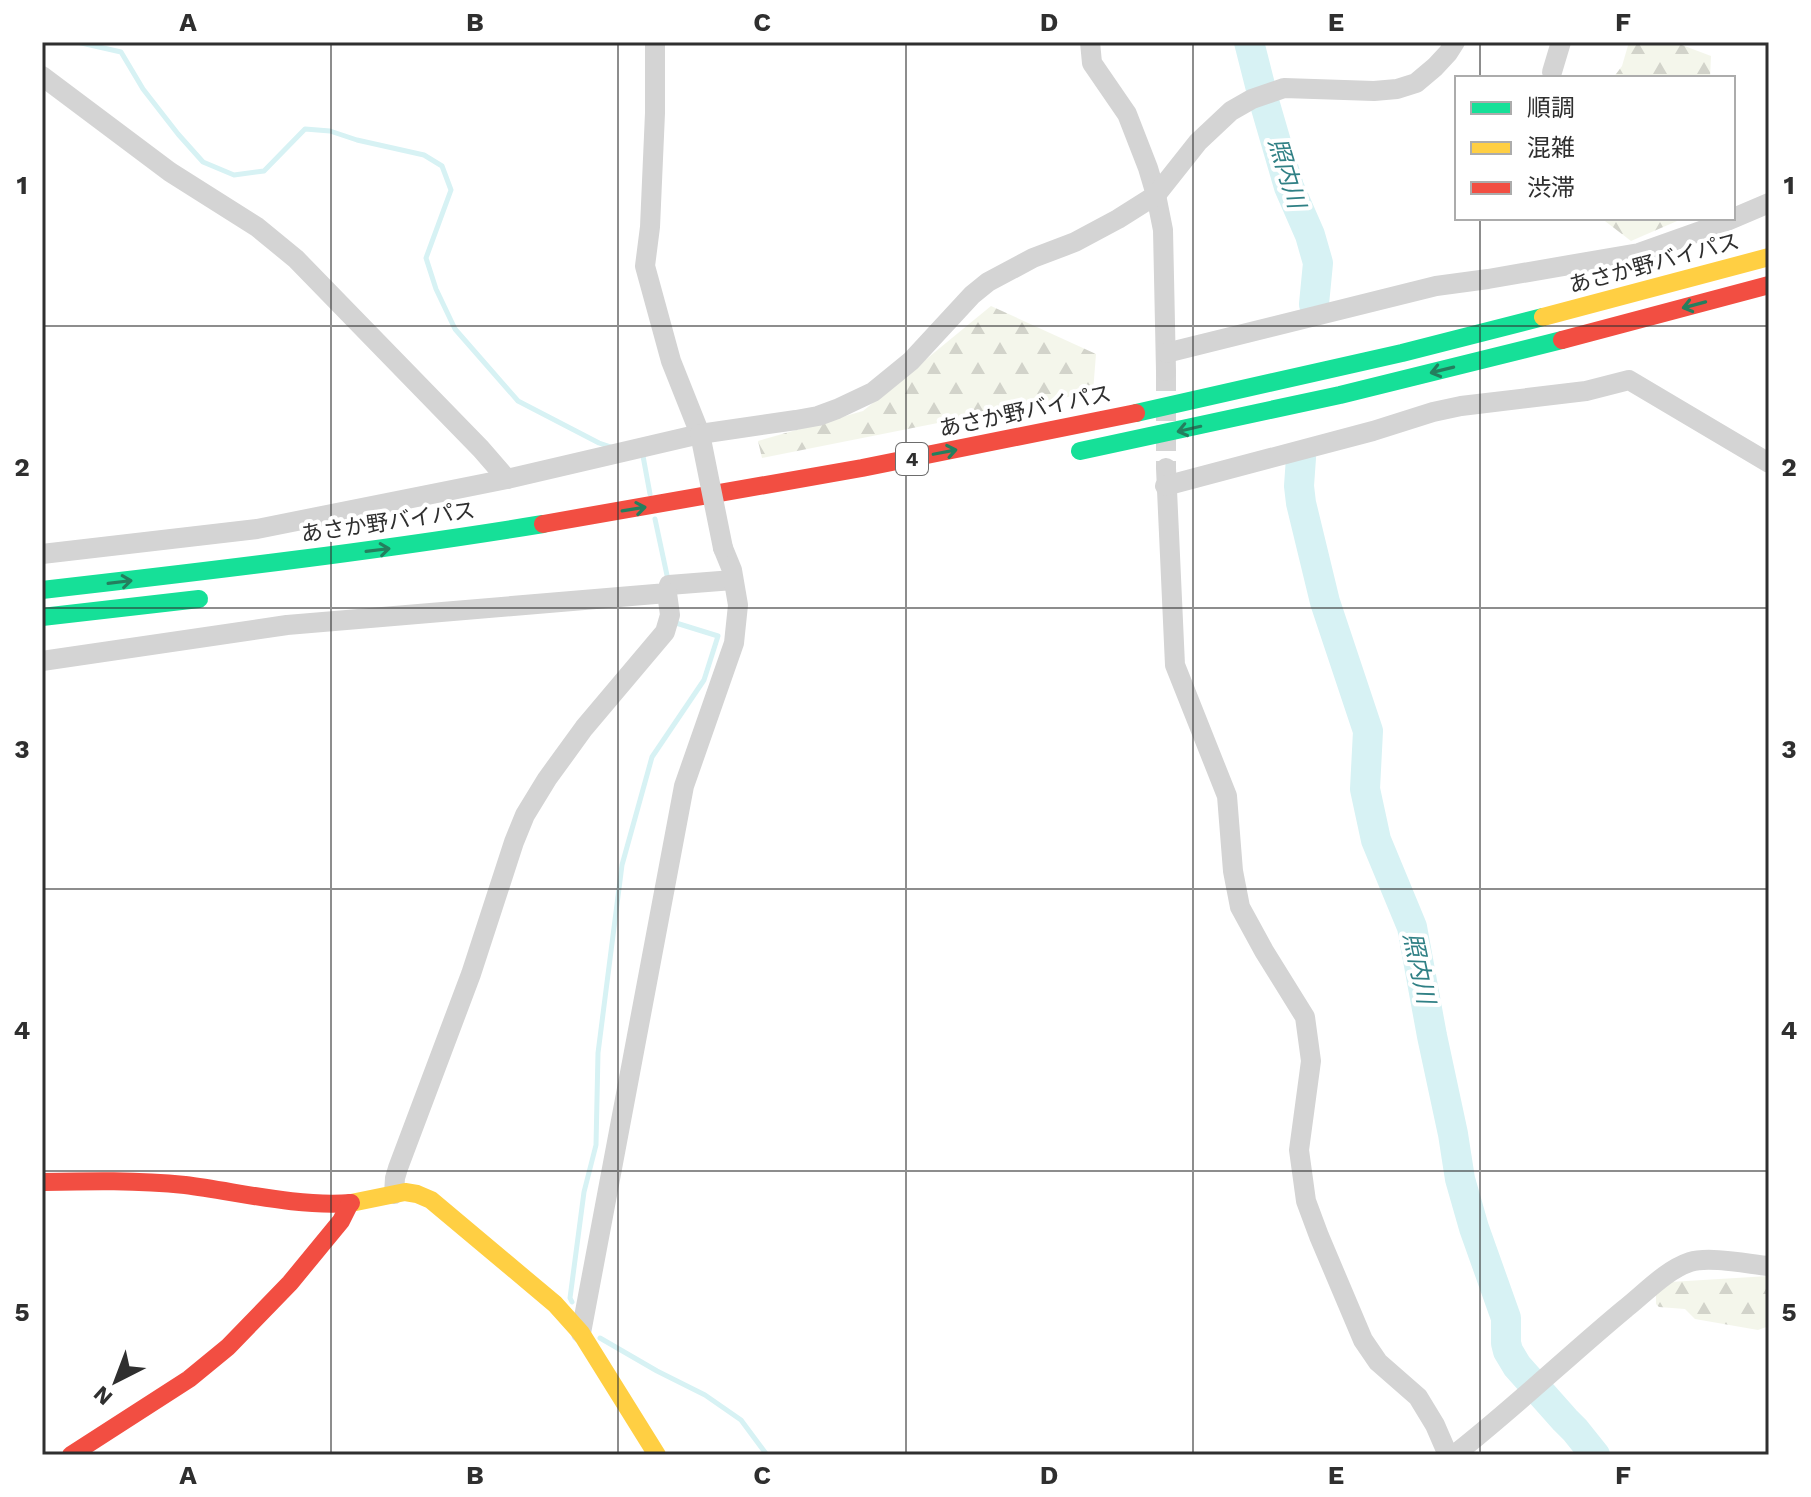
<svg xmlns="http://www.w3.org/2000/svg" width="1811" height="1497" font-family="'Work Sans','Noto Sans JP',sans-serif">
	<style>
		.forest { fill: url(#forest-firs) }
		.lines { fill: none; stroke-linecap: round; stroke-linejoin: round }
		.stream { stroke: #d7f2f4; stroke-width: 5 }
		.river { stroke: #d7f2f4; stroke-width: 30 }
		.street-tunnel { stroke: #d5d5d5; stroke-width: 20; stroke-dasharray: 20 10; stroke-linecap: butt }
		.street { stroke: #d4d4d4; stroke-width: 20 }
		.fast { stroke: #16e098; stroke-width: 18 }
		.slow { stroke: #ffcf43; stroke-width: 18 }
		.jam { stroke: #f24e42; stroke-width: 18 }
		.street-bridge { stroke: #d4d4d4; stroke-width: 20 }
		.oneway { stroke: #247f5e }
		.grid { fill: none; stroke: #2f2f2f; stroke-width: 2; stroke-opacity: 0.55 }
		.labels { text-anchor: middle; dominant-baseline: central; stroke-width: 8; stroke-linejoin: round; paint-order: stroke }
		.shield { fill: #fff; stroke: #6d6d6d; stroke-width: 2 }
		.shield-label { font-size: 20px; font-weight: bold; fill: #2f2f2f }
		.street-label { font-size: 22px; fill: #2f2f2f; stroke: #fff }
		.water-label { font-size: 24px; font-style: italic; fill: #308085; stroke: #fff }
		.neatline { fill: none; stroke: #2f2f2f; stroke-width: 3 }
		.grid-label { font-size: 26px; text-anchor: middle; font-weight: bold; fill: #2f2f2f }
	</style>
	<defs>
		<pattern id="forest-firs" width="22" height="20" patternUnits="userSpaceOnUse" patternTransform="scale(2)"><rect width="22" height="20" fill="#f4f6eb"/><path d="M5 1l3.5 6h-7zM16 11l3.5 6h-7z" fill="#d2d3ca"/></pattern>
	</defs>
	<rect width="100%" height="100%" fill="#fff"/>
	<g class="forest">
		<polygon points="1629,42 1674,42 1711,56 1710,78 1613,78 1622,66"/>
		<polygon points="1601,218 1684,218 1631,241"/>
		<polygon points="991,306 1096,354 1093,392 762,458 758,441 863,411"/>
		<polygon points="1769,1276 1769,1326 1758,1330 1695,1319 1685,1309 1659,1307 1656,1304 1656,1292 1670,1282"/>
	</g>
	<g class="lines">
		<g class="stream">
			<polyline points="77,42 121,52 143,89 178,134 203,162 234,175 264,171 305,129 330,131 357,140 424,155 442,166 451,190 426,258 436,289 455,329 518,401 599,443 611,447"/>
			<polyline points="639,455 643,456 650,494"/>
			<polyline points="655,519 668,580"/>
			<polyline points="572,1302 570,1298 584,1192 596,1145 598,1053 622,865 652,757 704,680 718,636 676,623 676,621"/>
			<polyline points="600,1338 657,1371 705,1395 741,1420 767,1455"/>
		</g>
		<g class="river">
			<polyline points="1249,42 1264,101 1289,187 1310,235 1318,263 1314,304"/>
			<polyline points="1301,458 1299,486 1301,503 1325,602 1368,731 1365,789 1376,840 1412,927 1432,1036 1453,1134 1460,1179 1474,1228 1506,1318 1506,1343 1508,1351 1517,1366 1565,1420 1575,1430 1595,1455"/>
		</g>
		<polyline class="street-tunnel" points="1166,371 1166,468"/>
		<g class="street">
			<polyline points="655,42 655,113 650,227 645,266 671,361 700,434"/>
			<polyline points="1090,42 1092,63 1127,114 1148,168 1156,195 1163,230 1166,371"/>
			<polyline points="1552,72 1561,42"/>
			<polyline points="42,76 170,172 257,227 296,259 481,449 507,479"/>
			<polyline points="1166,353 1436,286 1488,279 1639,253 1715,226 1769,203"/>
			<polyline points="1166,468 1175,665 1227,796 1233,871 1240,907 1264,951 1305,1017 1311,1061 1299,1150 1306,1201 1319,1236 1363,1340 1378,1362 1418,1397 1435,1425 1448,1455"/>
			<polyline points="1165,486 1373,431 1433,412 1461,406 1586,391 1629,380 1769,463"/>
			<polyline points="42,554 257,529 507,479 700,434 796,420 818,416 837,409 873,392 911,361 972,295 988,282 1033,258 1075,242 1118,219 1156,195 1198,142 1231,111 1252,99 1284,88 1374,91 1397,89 1416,83 1435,67 1448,53 1455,42"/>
			<polyline points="42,661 287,625 667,593 669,585 733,580"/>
			<polyline points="394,1194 395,1178 398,1168 471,974 514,842 525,815 547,779 584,728 665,632 670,615 667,593"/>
			<polyline points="581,1333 684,786 734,643 738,605 732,570 723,548"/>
			<path d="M1454 1455C1513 1409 1568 1356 1626 1308 1645 1293 1666 1270 1690 1262 1709 1256 1748 1264 1769 1266"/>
		</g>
		<g class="fast">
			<polyline points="1136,413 1402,353 1543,317"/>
			<polyline points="1080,451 1340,395 1562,340"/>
			<path d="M42 590C209 571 377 551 543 524"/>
			<polyline points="42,617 199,599"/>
		</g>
		<g class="slow">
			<polyline points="1543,317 1769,257"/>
			<polyline points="351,1203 405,1192 417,1194 431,1200 555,1304 581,1333 657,1455"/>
		</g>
		<g class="jam">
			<polyline points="1562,340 1769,285"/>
			<polyline points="543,524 862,468 1136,413"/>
			<path d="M42 1182C90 1181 137 1180 185 1185 239 1192 296 1207 351 1203"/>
			<polyline points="71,1455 189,1379 228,1347 290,1283 341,1221 350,1203"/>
		</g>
		<polyline class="street-bridge" points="700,434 723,548"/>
	</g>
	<defs><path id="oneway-shaft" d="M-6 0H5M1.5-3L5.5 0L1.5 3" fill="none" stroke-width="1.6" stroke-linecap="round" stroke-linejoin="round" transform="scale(2)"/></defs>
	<g class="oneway">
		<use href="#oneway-shaft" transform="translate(1694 305) rotate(165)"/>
		<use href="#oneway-shaft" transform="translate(1442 370) rotate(166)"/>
		<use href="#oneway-shaft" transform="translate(1189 429) rotate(167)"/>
		<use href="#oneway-shaft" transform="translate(945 452) rotate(-11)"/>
		<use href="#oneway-shaft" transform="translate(634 509) rotate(-9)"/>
		<use href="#oneway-shaft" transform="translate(378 550) rotate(-7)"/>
		<use href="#oneway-shaft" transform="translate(120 582) rotate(-7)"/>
	</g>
	<path class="grid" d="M331 42V1455M618 42V1455M906 42V1455M1193 42V1455M1480 42V78M1480 218V1455M42 326H1769M42 608H1769M42 889H1769M42 1171H1769"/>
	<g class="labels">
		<rect class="shield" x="896" y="443" width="32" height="32" rx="6"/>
		<g class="shield-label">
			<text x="912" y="459">4</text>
		</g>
		<g class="street-label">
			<text transform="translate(1654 263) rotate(-15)">あさか野バイパス</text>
			<text transform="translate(1025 411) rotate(-12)">あさか野バイパス</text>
			<text transform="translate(388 522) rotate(-8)">あさか野バイパス</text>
		</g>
		<g class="water-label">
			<text transform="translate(1287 173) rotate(73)">照内川</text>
			<text transform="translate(1419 968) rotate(78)">照内川</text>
		</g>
	</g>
	<rect width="1811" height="1497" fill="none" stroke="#ffffff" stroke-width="88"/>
	<rect x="1455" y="76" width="280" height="144" fill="#ffffff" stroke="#acacac" stroke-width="2"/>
	<rect x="1471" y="102" width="40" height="12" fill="#16e098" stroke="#acacac" stroke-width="2"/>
	<text x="1527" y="116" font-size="24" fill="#2f2f2f">順調</text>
	<rect x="1471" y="142" width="40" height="12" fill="#ffcf43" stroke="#acacac" stroke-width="2"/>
	<text x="1527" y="156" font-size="24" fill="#2f2f2f">混雑</text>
	<rect x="1471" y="182" width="40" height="12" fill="#f24e42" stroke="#acacac" stroke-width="2"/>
	<text x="1527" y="196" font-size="24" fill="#2f2f2f">渋滞</text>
	<g transform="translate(116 1381) rotate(222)" stroke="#ffffff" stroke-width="6" paint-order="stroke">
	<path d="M0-6L14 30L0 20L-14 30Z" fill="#2f2f2f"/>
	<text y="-12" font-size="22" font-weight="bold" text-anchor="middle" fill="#2f2f2f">N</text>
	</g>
	<rect x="44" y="44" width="1723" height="1409" class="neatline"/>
	<g class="grid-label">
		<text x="188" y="31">A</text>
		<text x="475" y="31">B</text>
		<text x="762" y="31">C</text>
		<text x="1049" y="31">D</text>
		<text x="1336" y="31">E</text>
		<text x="1623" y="31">F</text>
		<text x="22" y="194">1</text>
		<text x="1789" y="194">1</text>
		<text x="22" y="476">2</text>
		<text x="1789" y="476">2</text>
		<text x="22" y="758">3</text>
		<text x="1789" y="758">3</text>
		<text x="22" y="1039">4</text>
		<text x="1789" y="1039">4</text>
		<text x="22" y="1321">5</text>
		<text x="1789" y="1321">5</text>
		<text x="188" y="1484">A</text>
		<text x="475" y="1484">B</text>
		<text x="762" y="1484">C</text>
		<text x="1049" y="1484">D</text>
		<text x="1336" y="1484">E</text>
		<text x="1623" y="1484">F</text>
	</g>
</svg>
